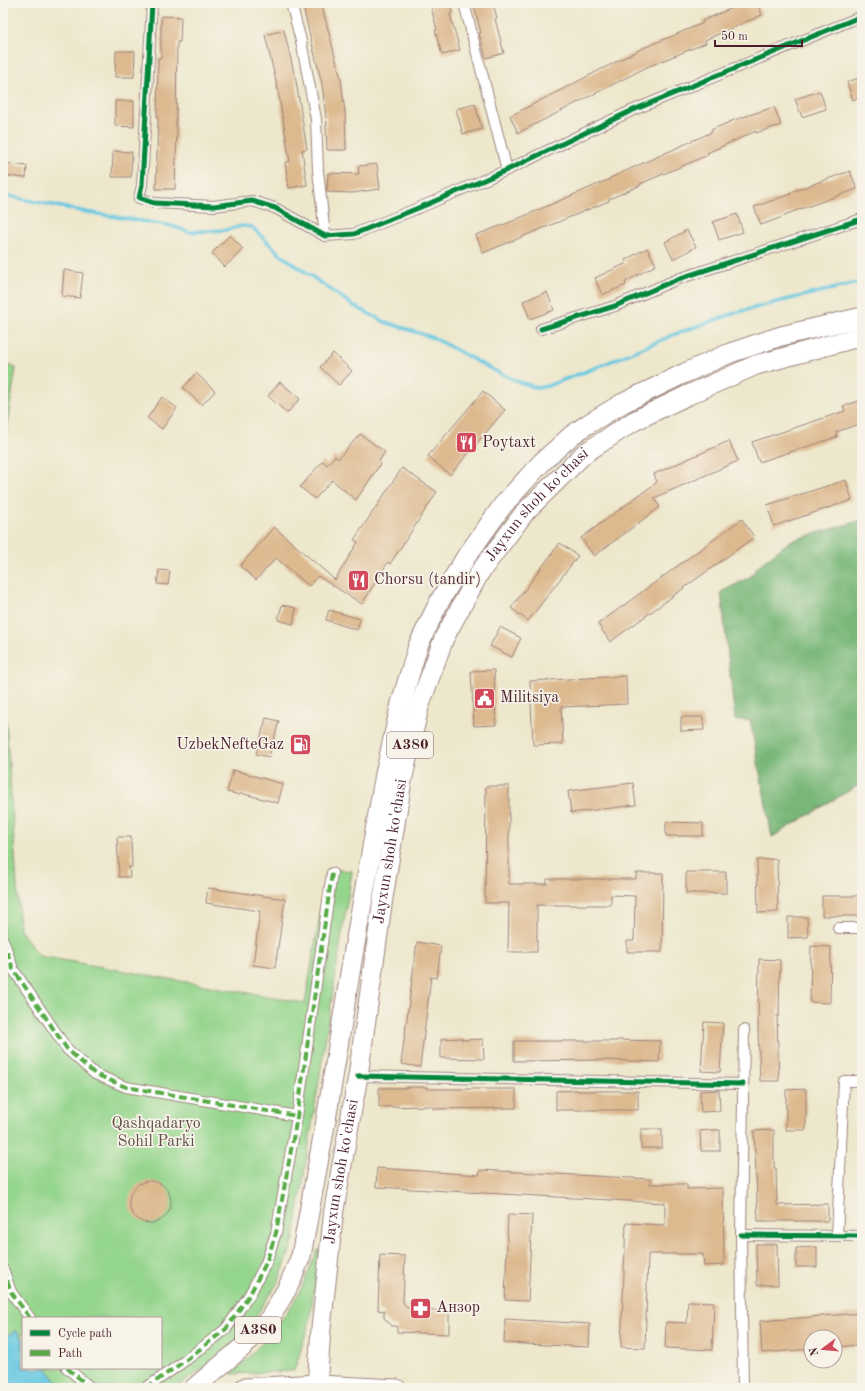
<svg xmlns="http://www.w3.org/2000/svg" width="865" height="1391" font-family="'Old Standard TT',serif">
	<style>
		.green { fill: #95d68d; stroke: #707a5c; fill-rule: evenodd }
		.forest { fill: #78b778; stroke: #616b52 }
		.water { fill: #63c7e1; stroke: #567386 }
		.lines { fill: none; stroke-linecap: round; stroke-linejoin: round }
		.stream { stroke: #63c7e1; stroke-width: 3.5 }
		.building { fill: #ddb98f }
		.street-casing { stroke: #9c837c; stroke-width: 12 }
		.primary-casing { stroke: #9c837c; stroke-width: 19 }
		.highway-casing { stroke: #9c837c; stroke-width: 21 }
		.street { stroke: #fff; stroke-width: 10 }
		.primary { stroke: #fff; stroke-width: 17 }
		.highway { stroke: #fff; stroke-width: 19 }
		.quiet { stroke: #57aa44; stroke-width: 4; stroke-dasharray: 8 4; stroke-linecap: butt }
		.cycleway-casing { stroke: #f7f3e8; stroke-width: 8 }
		.cycleway { stroke: #00873e; stroke-width: 5 }
		.labels { text-anchor: middle; dominant-baseline: central; stroke-width: 3.5; stroke-linejoin: round; paint-order: stroke }
		.shield { fill: #f7f3e8; stroke: #7e5f64; stroke-width: 1 }
		.shield-label { font-size: 15px; font-weight: bold; fill: #4a1f2b }
		.poi-label { font-size: 16px; fill: #4a1f2b; stroke: #f7f3e8; text-anchor: start }
		.street-label { font-size: 16px; fill: #4a1f2b; stroke: #f7f3e8 }
		.park-label { font-size: 16px; fill: #5d4d44; stroke: #f7f3e8 }
	</style>
	<rect width="100%" height="100%" fill="#f7f3e8"/>
	<filter id="ink" filterUnits="userSpaceOnUse"><feTurbulence type="fractalNoise" baseFrequency=".025" numOctaves="2"/><feDisplacementMap in="SourceGraphic" scale="8" xChannelSelector="R" yChannelSelector="G"/><feConvolveMatrix kernelMatrix="1 2 1 2 8 2 1 2 1" color-interpolation-filters="sRGB"/></filter>
	<filter id="wash" filterUnits="userSpaceOnUse"><feTurbulence type="fractalNoise" baseFrequency=".012" numOctaves="4" result="noise"/><feDisplacementMap in="SourceGraphic" scale="16" xChannelSelector="R" yChannelSelector="G"/><feGaussianBlur stdDeviation="0.9" result="paint"/><feColorMatrix in="noise" values="0 0 0 0 0 0 0 0 0 0 0 0 0 0 0 0 0 1.4 0 .05"/><feComposite in="paint" operator="in"/></filter>
	<g filter="url(#wash)">
		<rect width="100%" height="100%" fill="#ede7cc"/>
		<g class="green">
			<polygon points="3,363 16,368 3,450"/>
			<path d="M3 676 20 930 39 956 305 1003 328 869 352 871 294 1239 279 1281 247 1329 219 1358 175 1388H3ZM23 1318H161V1368H23Z"/>
			<path d="M320 1250 309 1324 294 1371 231 1374C256 1351 280 1326 297 1297 305 1283 310 1266 317 1251Z"/>
		</g>
		<polygon class="forest" points="862,520 862,783 772,837 750,720 735,720 721,592 750,577 758,566 790,541"/>
		<polygon class="water" points="3,1327 9,1335 16,1330 23,1339 23,1368 46,1368 62,1388 3,1388"/>
		<g class="lines">
			<polyline class="stream" points="3,195 86,212 172,226 189,232 226,230 242,226 252,227 281,255 354,306 385,322 434,338 493,370 519,382 538,388 547,386 595,368 678,333 735,313 781,301 862,282"/>
		</g>
		<g id="blocks">
			<g class="building">
				<polygon points="302,3 321,3 341,79 345,113 346,150 327,150 326,125 327,125 322,84"/>
				<polygon points="430,3 450,3 452,13 450,14 460,50 442,55 435,30 437,30"/>
				<polygon points="473,3 493,3 497,18 495,19 504,53 486,58 479,33 481,33"/>
				<polygon points="740,3 757,3 762,15 705,40 706,43 647,67 518,133 510,116 641,49 703,23 702,21 732,8 731,7"/>
				<polygon points="161,16 181,17 180,42 177,42 176,127 177,127 175,189 156,189 158,118 157,118 158,58 161,58"/>
				<polygon points="284,30 296,81 307,149 302,150 307,185 289,188 285,162 290,162 278,90 265,35"/>
				<polygon points="116,51 135,51 134,77 115,77"/>
				<polygon points="862,77 862,97 853,100 847,82"/>
				<polygon points="820,91 826,109 802,117 795,99"/>
				<polygon points="115,101 134,101 134,127 115,126"/>
				<polygon points="475,104 482,129 463,134 456,109"/>
				<polygon points="774,107 781,125 756,133 756,131 707,153 708,155 640,184 641,185 609,199 609,201 483,253 476,235 508,223 610,179 610,178 712,132 711,130 734,120"/>
				<polygon points="113,151 132,152 131,177 112,177"/>
				<polygon points="3,163 27,166 26,178 3,176"/>
				<polygon points="377,164 380,189 352,193 327,192 328,173 359,174 358,166"/>
				<polygon points="850,171 857,189 784,215 785,216 761,225 754,207 791,194 791,192"/>
				<polygon points="737,214 743,232 719,240 713,222"/>
				<polygon points="687,230 696,247 673,259 665,242"/>
				<polygon points="230,235 243,249 225,267 212,253"/>
				<polygon points="647,248 656,265 625,282 626,285 602,295 595,278 627,263 625,260"/>
				<polygon points="64,270 83,273 80,298 62,296"/>
				<polygon points="547,292 554,310 530,319 523,301"/>
				<polygon points="333,353 352,371 339,385 320,367"/>
				<polygon points="196,373 215,391 202,405 183,388"/>
				<polygon points="280,382 300,399 287,413 268,396"/>
				<polygon points="483,391 505,410 450,475 428,456"/>
				<polygon points="162,397 177,408 162,429 147,418"/>
				<polygon points="862,400 862,423 836,432 837,437 759,462 752,442 845,411 843,406"/>
				<polygon points="360,434 385,452 379,461 381,463 356,500 332,480 315,499 300,487 323,461 327,465 335,456 338,459"/>
				<polygon points="729,441 738,461 654,498 660,507 594,556 581,538 657,482 654,474"/>
				<polygon points="402,468 437,492 390,564 388,562 362,604 318,576 309,586 276,558 256,580 240,566 274,527 335,580 358,542 354,540"/>
				<polygon points="846,480 852,500 774,526 767,505"/>
				<polygon points="742,519 754,537 610,642 598,624"/>
				<polygon points="560,543 578,556 528,621 511,608"/>
				<polygon points="159,570 170,571 168,585 157,584"/>
				<polygon points="282,605 296,608 293,624 278,620"/>
				<polygon points="329,610 360,619 357,630 326,620"/>
				<polygon points="500,627 521,638 512,657 490,646"/>
				<polygon points="494,670 496,725 474,726 471,671"/>
				<polygon points="626,676 627,704 561,707 563,744 533,745 530,681"/>
				<polygon points="681,717 703,717 704,730 681,731"/>
				<polygon points="266,718 279,721 269,757 256,754"/>
				<polygon points="233,770 283,784 278,803 241,793 240,795 227,792"/>
				<polygon points="633,783 636,805 571,813 568,791"/>
				<polygon points="486,786 509,786 509,884 547,884 547,879 636,879 636,873 663,873 662,952 627,952 627,941 634,941 635,896 611,895 611,905 537,905 537,952 508,952 509,903 485,903"/>
				<polygon points="666,822 703,823 703,836 666,836"/>
				<polygon points="117,837 131,837 132,867 129,867 130,877 119,877"/>
				<polygon points="777,859 778,912 758,913 757,860"/>
				<rect x="686" y="872" width="40" height="21"/>
				<polygon points="208,888 285,899 275,968 253,965 260,911 206,903"/>
				<rect x="822" y="896" width="40" height="20"/>
				<polygon points="788,917 807,917 808,937 788,938"/>
				<polygon points="417,942 441,946 437,978 431,977 420,1067 401,1064"/>
				<polygon points="811,946 831,947 830,1003 810,1002"/>
				<polygon points="759,959 780,960 779,1016 777,1016 779,1081 760,1081 758,1029"/>
				<polygon points="704,1022 723,1023 720,1072 701,1071"/>
				<polygon points="462,1038 462,1040 483,1039 484,1059 441,1058 441,1039"/>
				<polygon points="617,1040 660,1041 659,1062 603,1060 514,1061 514,1041 617,1041"/>
				<polygon points="406,1087 427,1087 427,1089 516,1089 516,1108 433,1109 433,1106 379,1107 379,1088 406,1088"/>
				<polygon points="806,1089 806,1130 786,1130 786,1090"/>
				<polygon points="577,1090 577,1091 638,1091 638,1110 556,1110 556,1091"/>
				<polygon points="719,1090 720,1111 701,1112 700,1091"/>
				<rect x="641" y="1129" width="21" height="19"/>
				<polygon points="710,1130 720,1130 720,1151 701,1151 700,1131"/>
				<polygon points="774,1130 774,1168 776,1168 777,1205 828,1204 828,1221 758,1221 754,1131"/>
				<polygon points="377,1168 479,1175 480,1170 650,1179 650,1184 687,1184 687,1189 723,1188 724,1265 704,1266 703,1254 648,1254 645,1348 621,1347 626,1223 665,1225 665,1203 376,1187"/>
				<circle cx="150" cy="1202" r="21"/>
				<polygon points="508,1214 532,1215 528,1301 505,1300"/>
				<polygon points="756,1244 777,1244 778,1285 757,1285"/>
				<polygon points="817,1247 817,1267 796,1267 796,1248"/>
				<polygon points="380,1255 405,1256 403,1303 410,1310 449,1311 449,1334 397,1332 397,1326 392,1326 384,1318 384,1311 378,1310"/>
				<polygon points="688,1301 714,1302 712,1350 665,1348 666,1322 687,1323"/>
				<polygon points="862,1313 862,1345 835,1347 835,1337 811,1337 811,1349 762,1353 760,1321"/>
				<polygon points="505,1319 590,1324 589,1347 504,1343"/>
			</g>
		</g>
	</g>
	<g filter="url(#ink)">
		<use href="#blocks" fill-opacity="0" stroke="#9c837c" stroke-width="1"/>
		<g class="lines">
			<defs>
				<g id="street">
					<polyline points="152,3 142,185 139,198 154,203 214,206 252,201 275,208 325,236 354,234 428,204 507,170 631,111 862,16"/>
					<polyline points="291,3 301,41 316,119 318,170 325,236"/>
					<polyline points="464,3 507,170"/>
					<polyline points="541,329 615,306 678,279 862,219"/>
					<polyline points="838,928 862,928"/>
					<polyline points="3,940 13,969 67,1049 95,1074 126,1087 297,1116"/>
					<polyline points="358,1076 743,1084"/>
					<polyline points="741,1235 862,1236"/>
					<polyline points="837,1236 844,1081 862,1081"/>
					<polyline points="3,1269 11,1292 30,1318"/>
					<polyline points="67,1368 91,1388"/>
					<polyline points="146,1388 186,1360 226,1329 250,1294 266,1263 276,1233 297,1117 332,873"/>
					<polyline points="743,1388 741,1235 744,1030"/>
				</g>
				<polyline id="primary" points="318,1384 397,1388"/>
				<g id="highway">
					<polyline points="194,1388 245,1345 270,1318 288,1287 301,1256 326,1120 352,961 385,774 401,703 418,646 439,602 466,557 503,505 542,462 572,435 588,424 623,403 685,373 730,353 781,336 862,317"/>
					<polyline points="244,1388 318,1384"/>
					<path id="s1" d="M317 1388 321 1328 334 1209 358 1076 383 898 402 781 419 707 444 638 480 572 525 512 585 453 634 421 686 396 756 365 862 336"/>
				</g>
			</defs>
			<use href="#street" class="street-casing"/>
			<use href="#primary" class="primary-casing"/>
			<use href="#highway" class="highway-casing"/>
			<use href="#street" class="street"/>
			<use href="#primary" class="primary"/>
			<use href="#highway" class="highway"/>
			<g class="quiet">
				<polyline points="3,940 13,969 67,1049 95,1074 126,1087 297,1116"/>
				<polyline points="3,1269 11,1292 30,1318"/>
				<polyline points="67,1368 91,1388"/>
				<polyline points="146,1388 186,1360 226,1329 250,1294 266,1263 276,1233 297,1117 332,873"/>
			</g>
			<defs>
				<g id="cycleway">
					<polyline points="152,3 142,185 139,198 154,203 214,206 252,201 275,208 325,236 354,234 428,204 507,170 631,111 862,16"/>
					<polyline points="541,329 615,306 678,279 862,219"/>
					<polyline points="358,1076 743,1084"/>
					<polyline points="741,1235 862,1236"/>
				</g>
			</defs>
			<use href="#cycleway" class="cycleway-casing"/>
			<use href="#cycleway" class="cycleway"/>
		</g>
	</g>
	<defs>
		<symbol id="restaurant-square" viewBox="-11 -11 22 22"><rect x="-9" y="-9" width="18" height="18" rx="4" fill="#d1495b" stroke="#f7f3e8"/><path d="M-5-6h1v4h1v-4h1v4h1v-4h1v5L-1.5 .5V6h-2V.5L-5-1ZM5-6V6H3V1.5H1.5Q1.5-4 5-6Z" fill="#fff"/></symbol>
		<symbol id="civic-square" viewBox="-11 -11 22 22"><rect x="-9" y="-9" width="18" height="18" rx="4" fill="#d1495b" stroke="#f7f3e8"/><path d="M-.6-6.5H3V-4.5H.6V-3L4-1V1h2V6H-6V1h2V-1L-.6-3ZM-1.2 2.5V6h2.4V2.5Z" fill="#fff"/></symbol>
		<symbol id="fuel-square" viewBox="-11 -11 22 22"><rect x="-9" y="-9" width="18" height="18" rx="4" fill="#d1495b" stroke="#f7f3e8"/><path d="M-5.5-6h7V0h2V4h1.3V-2.5L3-4.5l.8-.8L6-3V5H2.5V1h-1V6h-7ZM-4.2-4.7v3.2H.2V-4.7Z" fill="#fff"/></symbol>
		<symbol id="pharmacy-square" viewBox="-11 -11 22 22"><rect x="-9" y="-9" width="18" height="18" rx="4" fill="#d1495b" stroke="#f7f3e8"/><path d="M-2-6h4v4h4v4h-4v4h-4v-4h-4v-4h4Z" fill="#fff"/></symbol>
	</defs>
	<g fill-rule="evenodd">
		<use href="#restaurant-square" x="454" y="430" width="25" height="25"/>
		<use href="#restaurant-square" x="346" y="568" width="25" height="25"/>
		<use href="#civic-square" x="472" y="686" width="25" height="25"/>
		<use href="#fuel-square" x="288" y="732" width="25" height="25"/>
		<use href="#pharmacy-square" x="408" y="1296" width="25" height="25"/>
	</g>
	<g class="labels">
		<g class="shield">
			<rect x="387" y="732" width="46" height="26" rx="3"/>
			<rect x="235" y="1317" width="46" height="26" rx="3"/>
		</g>
		<g class="shield-label">
			<text x="410" y="745">A380</text>
			<text x="258" y="1330">A380</text>
		</g>
		<g class="poi-label">
			<text x="482" y="443">Poytaxt</text>
			<text x="374" y="580">Chorsu (tandir)</text>
			<text x="500" y="698">Militsiya</text>
			<text x="284" y="745" text-anchor="end">UzbekNefteGaz</text>
			<text x="436" y="1308">Анзор</text>
		</g>
		<g class="street-label">
			<text stroke="none"><textPath href="#s1" startOffset="926">Jayxun shoh ko'chasi</textPath></text>
			<text stroke="none"><textPath href="#s1" startOffset="542">Jayxun shoh ko'chasi</textPath></text>
			<text stroke="none"><textPath href="#s1" startOffset="218">Jayxun shoh ko'chasi</textPath></text>
		</g>
		<g class="park-label">
			<text x="156" y="1124">Qashqadaryo<tspan x="156" dy="18">Sohil Parki</tspan></text>
		</g>
	</g>
	<rect width="865" height="1391" fill="none" stroke="#f7f3e8" stroke-width="16"/>
	<rect x="22" y="1317" width="140" height="52" fill="#f7f3e8" stroke="#b29e9c"/>
	<rect x="30" y="1330" width="20" height="6" fill="#00873e" stroke="#b29e9c"/>
	<text x="58" y="1337" font-size="12" fill="#4a1f2b">Cycle path</text>
	<rect x="30" y="1350" width="20" height="6" fill="#57aa44" stroke="#b29e9c"/>
	<text x="58" y="1357" font-size="12" fill="#4a1f2b">Path</text>
	<g transform="translate(823 1349) rotate(254)"><circle r="19" fill="#f7f3e8" stroke="#b29e9c"/>
	<path d="M0-3L7 15L0 10L-7 15Z" fill="#d1495b"/>
	<text y="-6" font-size="11" font-weight="bold" text-anchor="middle" fill="#4a1f2b">N</text>
	</g>
	<path d="M715 40v6h87v-6" fill="none" stroke="#4a1f2b" stroke-width="2"/>
	<text x="721" y="40" font-size="12" fill="#4a1f2b" stroke="#f7f3e8" stroke-width="3" paint-order="stroke">50 m</text>
</svg>
